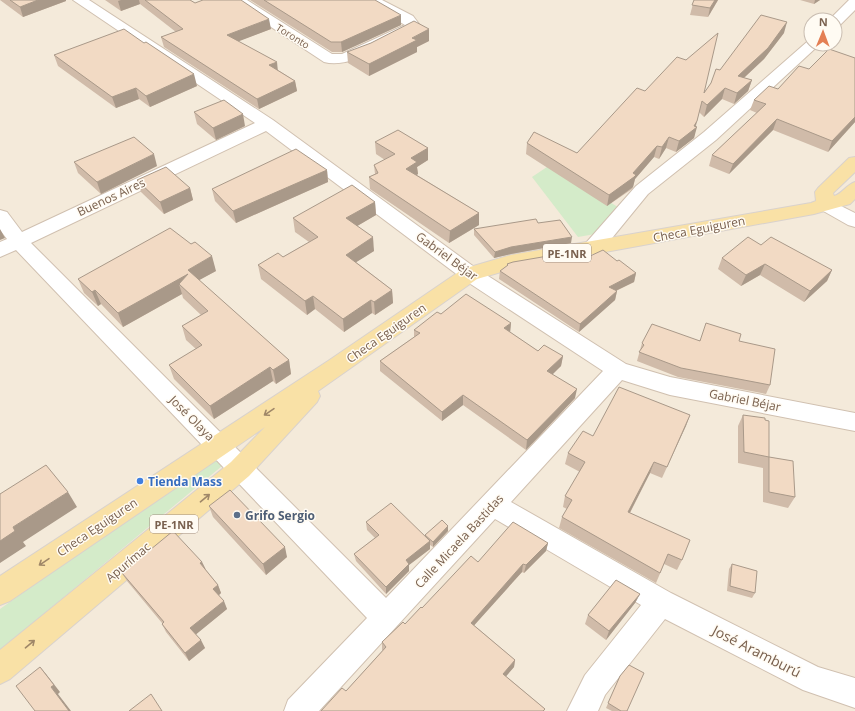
<svg xmlns="http://www.w3.org/2000/svg" width="855" height="711" font-family="'Open Sans',sans-serif">
	<style>
		.residential { fill: #f4eada; fill-rule: evenodd }
		.green { fill: #d4ebc9 }
		.lines { fill: none; stroke-linecap: round; stroke-linejoin: round }
		.minor-casing { stroke: #d0c0b0; stroke-width: 2 }
		.major-casing { stroke: #d9d2cd; stroke-width: 2 }
		.minor { fill: #fff; fill-rule: evenodd }
		.major { fill: #f9e1a6; fill-rule: evenodd }
		.wall { fill: #d0bba9 }
		.shaded-wall { fill: #a99989 }
		.building { fill: #f2dac4; stroke: #a99989 }
		.oneway { stroke: #9f8768 }
		.shop-dot { fill: #3f7fe0; stroke: #fffbf3; stroke-width: 1.5 }
		.service-dot { fill: #5c6f8a; stroke: #fffbf3; stroke-width: 1.5 }
		.labels { text-anchor: middle; dominant-baseline: central; stroke-width: 3; stroke-linejoin: round; paint-order: stroke }
		.far-street-label { font-size: 10px; fill: #79604e; stroke: #fffbf3 }
		.shield { fill: #fffbf3; stroke: #a18e80; stroke-width: 1 }
		.shield-label { font-size: 11px; font-weight: bold; fill: #79604e }
		.street-label { font-size: 12px; fill: #79604e; stroke: #fffbf3 }
		.shop-label { font-size: 12px; font-weight: bold; fill: #366cbe; stroke: #fffbf3; text-anchor: start }
		.service-label { font-size: 12px; font-weight: bold; fill: #4e5e75; stroke: #fffbf3; text-anchor: start }
		.near-street-label { font-size: 14px; fill: #79604e; stroke: #fffbf3 }
	</style>
	<rect width="100%" height="100%" fill="#fdf7ec"/>
	<path class="residential" d="M0 0H855V711H0ZM811 20H835V44H811Z"/>
	<g class="green">
		<polygon points="550,165 621,209 601,233 578,237 532,177"/>
		<polygon points="214,458 222,466 0,650 0,609"/>
	</g>
	<g class="lines">
		<defs>
			<g id="minor">
				<path d="M73 0H89L273 120 477 269 626 364 670 377 855 413V431L670 395 622 380 511 502 671 593 818 667 855 678V708L803 690 665 619 605 695 598 711H567L585 675 641 605 495 519 319 711H284L288 700 367 618 16 250 0 257V242L7 239 0 230V210L7 212 22 232 255 123ZM266 131 463 279 603 371 386 598 31 243Z"/>
				<path d="M230 0H247L332 54H342L405 25 367 3 365 0H382L413 16 419 24 416 30C390 43 352 69 324 62Z"/>
				<polygon points="849,0 855,0 855,10 840,25 835,26 835,20 829,20"/>
				<polygon points="811,40 811,44 820,44 716,140 648,194 599,254 592,256 585,254 582,249 585,244 636,186 704,132 808,41"/>
				<polygon points="825,198 855,213 855,227 848,225 818,208 816,204 818,200"/>
			</g>
			<path id="major" d="M855 157V172L833 193 834 196C842 194 846 185 855 182V199L850 204 814 214 512 269 477 279 318 391 320 396 317 402 249 476 10 679 0 684V650L231 462 265 427 10 601 0 605V576L328 361 463 269 511 255 811 203 816 201 815 192 818 188 849 158Z"/>
		</defs>
		<use href="#minor" class="minor-casing"/>
		<use href="#major" class="major-casing"/>
		<use href="#minor" class="minor"/>
		<use href="#major" class="major"/>
	</g>
	<g class="wall">
		<polygon points="0,0 66,0 66,1 23,17"/>
		<polygon points="105,0 190,0 195,3 271,29 238,41 278,70 295,81 297,91 259,109 164,47 161,37 176,32 140,4 121,11"/>
		<polygon points="250,0 375,0 401,25 342,52 332,52"/>
		<polygon points="694,0 718,0 708,17 690,15"/>
		<polygon points="800,0 820,0 814,4"/>
		<polygon points="784,33 764,59 744,78 752,80 748,91 734,104 722,99 704,117 699,112 696,126 694,138 676,152 666,148 659,159 654,157 635,179 633,187 632,189 607,206 526,154 527,143 577,153 645,91 704,93 720,70"/>
		<polygon points="429,41 417,47 417,52 369,76 348,63 347,52"/>
		<polygon points="144,43 197,86 150,107 139,99 116,108 58,66 54,55"/>
		<polygon points="754,100 855,122 828,152 773,130 729,174 709,166 712,155 757,113 750,110"/>
		<polygon points="194,112 245,126 216,140 197,124"/>
		<polygon points="375,142 428,148 428,160 417,167 418,174 417,175 479,213 479,225 449,243 370,189 369,177 375,174 374,165 385,160 376,154"/>
		<polygon points="74,162 157,166 101,194 78,173"/>
		<polygon points="327,170 328,182 236,223 215,201 212,189"/>
		<polygon points="137,180 190,188 193,200 164,214 141,192"/>
		<polygon points="375,202 376,215 357,226 374,251 356,262 392,290 393,303 375,315 372,313 344,332 315,309 307,315 261,279 258,265 283,257 309,242 295,232 293,218"/>
		<polygon points="538,223 571,243 511,254 494,258 474,235 474,229"/>
		<polygon points="761,245 832,270 827,281 804,302 760,275 741,286 718,269 722,258"/>
		<polygon points="588,257 617,261 636,273 634,282 616,291 617,291 615,300 579,332 499,279 500,271 507,266 507,264"/>
		<polygon points="216,271 199,280 289,360 291,374 276,384 273,381 214,419 174,379 169,365 196,349 186,340 182,326 201,315 183,298 182,294 123,327 101,304 98,306 84,293 78,279"/>
		<polygon points="441,314 511,323 510,332 538,351 563,356 561,366 552,374 575,398 526,450 463,405 442,421 380,371 380,361 414,337 414,330"/>
		<polygon points="700,340 739,341 770,385 766,394 678,377 637,361 642,343"/>
		<polygon points="690,415 662,478 650,473 630,513 682,560 677,570 664,564 656,583 559,528 562,517 567,509 563,507 565,496 580,472 565,464 568,453 593,436"/>
		<polygon points="743,415 765,420 769,457 795,497 788,508 763,502 763,468 738,463 738,426"/>
		<polygon points="209,506 287,557 266,575 213,517"/>
		<polygon points="366,522 425,537 425,535 448,526 448,531 433,547 430,545 430,549 409,565 409,571 386,594 356,561 354,554 375,538 367,530"/>
		<polygon points="548,543 546,551 524,573 522,572 474,625 515,660 514,667 506,676 545,709 544,711 321,711 346,691 383,650 382,650 382,642 405,624 422,608 478,562"/>
		<polygon points="202,562 206,570 218,585 221,593 219,595 227,609 196,634 205,648 189,661 166,632 162,624 162,623 127,581 122,573"/>
		<polygon points="732,564 755,593 752,598 727,591 729,569"/>
		<polygon points="640,594 635,603 606,640 585,624 588,615"/>
		<polygon points="620,676 627,711 612,711 606,708"/>
	</g>
	<g class="shaded-wall">
		<polygon points="38,0 66,0 66,1 23,17 20,7"/>
		<polygon points="121,0 139,0 140,4 121,11 118,1"/>
		<polygon points="715,0 718,0 708,17 710,8"/>
		<polygon points="815,0 820,0 814,4"/>
		<polygon points="401,15 401,25 342,52 341,42"/>
		<polygon points="269,19 271,29 229,45 227,35"/>
		<polygon points="787,22 784,33 764,59 734,87 738,76"/>
		<polygon points="429,29 429,41 417,47 417,52 369,76 369,64 412,38"/>
		<polygon points="277,62 278,72 269,65"/>
		<polygon points="194,74 197,86 150,107 146,96"/>
		<polygon points="752,80 748,91 734,104 737,93"/>
		<polygon points="295,81 297,91 259,109 257,99"/>
		<polygon points="136,88 139,99 116,108 112,97"/>
		<polygon points="725,88 722,99 704,117 707,105"/>
		<polygon points="243,114 245,126 216,140 213,128"/>
		<polygon points="855,117 855,122 828,152 832,141"/>
		<polygon points="777,119 773,130 729,174 733,164"/>
		<polygon points="697,121 695,128 697,127 694,138 676,152 679,141"/>
		<polygon points="669,137 666,148 659,159 662,147"/>
		<polygon points="657,146 654,157 635,179 633,187 607,206 609,195 633,173"/>
		<polygon points="428,148 428,160 417,167 418,174 407,180 406,169 411,158"/>
		<polygon points="154,154 157,166 101,194 97,182"/>
		<polygon points="327,170 328,182 236,223 233,211"/>
		<polygon points="190,188 193,200 164,214 160,202"/>
		<polygon points="375,202 376,215 347,232 346,218"/>
		<polygon points="479,213 479,225 449,243 450,231"/>
		<polygon points="0,229 5,238 0,240"/>
		<polygon points="373,237 374,251 347,268 346,255"/>
		<polygon points="572,237 571,243 511,254 494,258 495,252 511,247"/>
		<polygon points="212,256 216,271 192,284 188,270"/>
		<polygon points="765,264 760,275 741,286 746,275"/>
		<polygon points="832,270 827,281 804,302 810,291"/>
		<polygon points="636,273 634,282 607,295 609,287"/>
		<polygon points="188,274 179,284 182,294 123,327 118,313"/>
		<polygon points="95,290 101,304 98,306 92,292"/>
		<polygon points="392,290 393,303 375,315 374,302"/>
		<polygon points="617,291 615,300 579,332 580,324"/>
		<polygon points="313,296 315,309 307,315 305,301"/>
		<polygon points="371,300 372,313 344,332 343,319"/>
		<polygon points="511,323 510,333 504,328"/>
		<polygon points="563,356 561,366 546,381 547,371"/>
		<polygon points="289,360 291,374 276,384 273,370"/>
		<polygon points="270,367 273,381 214,419 210,406"/>
		<polygon points="577,389 575,398 526,450 527,440"/>
		<polygon points="463,395 463,405 442,421 442,412"/>
		<polygon points="690,415 686,426 662,478 667,467"/>
		<polygon points="654,462 650,473 625,522 628,512"/>
		<polygon points="68,492 77,507 23,542 26,546 0,563 0,541 13,527"/>
		<polygon points="448,526 448,531 433,547 433,542"/>
		<polygon points="430,541 430,549 409,565 409,571 386,594 386,587 406,560"/>
		<polygon points="548,543 546,551 524,573 526,565"/>
		<polygon points="285,547 287,557 266,575 263,564"/>
		<polygon points="202,562 206,570 200,563"/>
		<polygon points="523,564 522,572 470,630 471,623"/>
		<polygon points="218,585 221,593 217,597 213,589"/>
		<polygon points="640,594 635,603 606,640 609,631"/>
		<polygon points="224,601 227,609 194,636 190,628"/>
		<polygon points="201,640 205,648 189,661 185,653"/>
		<polygon points="515,660 514,667 502,681 503,674"/>
		<polygon points="40,667 46,674 60,692 58,694 71,711 69,711 51,687"/>
	</g>
	<g class="building">
		<polygon points="10,0 38,0 20,7"/>
		<polygon points="145,0 190,0 195,3 203,0 241,0 269,19 227,35 277,62 269,65 295,81 257,99 161,37 183,29"/>
		<polygon points="264,0 375,0 401,15 341,42 331,42"/>
		<polygon points="694,0 715,0 710,8 692,5"/>
		<polygon points="761,15 787,22 768,48 738,76 752,80 737,93 725,88 707,105 702,101 697,121 694,126 697,127 679,141 669,137 662,147 657,146 633,173 636,175 634,177 609,195 527,143 534,132 577,153 637,88 645,91 677,57 686,60 718,33 704,93 711,83 716,69 720,70"/>
		<polygon points="414,21 429,29 412,38 417,40 369,64 347,52 371,43"/>
		<polygon points="124,29 144,43 146,42 194,74 146,96 136,88 112,97 54,55"/>
		<polygon points="829,49 855,58 855,117 832,141 777,119 733,164 712,155 766,104 754,100 769,86 778,89 799,66 809,69"/>
		<polygon points="224,100 243,114 213,128 194,112"/>
		<polygon points="398,130 428,148 411,158 417,162 406,169 479,213 450,231 369,177 378,173 374,165 395,154 375,142"/>
		<polygon points="134,137 154,154 97,182 74,162"/>
		<polygon points="296,149 327,170 233,211 212,189"/>
		<polygon points="166,167 190,188 160,202 137,180"/>
		<polygon points="352,185 375,202 346,218 373,237 346,255 392,290 374,302 371,300 343,319 313,296 305,301 258,265 278,253 283,257 318,237 293,218"/>
		<polygon points="536,219 538,223 560,220 572,237 511,247 495,252 474,229"/>
		<polygon points="170,228 191,244 195,242 212,256 188,270 289,360 273,370 270,367 210,406 169,365 202,345 182,326 208,311 179,284 188,274 118,313 95,290 92,292 78,279"/>
		<polygon points="748,237 761,245 771,237 832,270 810,291 765,264 746,275 722,258"/>
		<polygon points="583,250 588,257 603,250 617,261 619,260 636,273 609,287 617,291 580,324 500,271 508,265 507,264 513,262"/>
		<polygon points="466,294 511,323 504,328 538,351 544,345 563,356 547,371 577,389 527,440 463,395 442,412 380,361 420,333 414,330 437,312 441,314"/>
		<polygon points="706,323 741,334 739,341 775,349 770,385 681,368 639,352 644,345 642,343 652,324 700,341"/>
		<polygon points="619,387 690,415 667,467 654,462 628,512 690,540 682,560 668,554 660,573 562,517 572,500 565,496 585,462 568,453 583,431 593,436"/>
		<polygon points="743,415 765,418 765,420 769,421 769,457 744,452"/>
		<polygon points="769,457 793,461 795,497 769,492"/>
		<polygon points="46,465 68,492 13,527 15,531 0,541 0,494"/>
		<polygon points="230,490 285,547 263,564 209,506"/>
		<polygon points="391,503 430,541 406,560 409,564 386,587 354,554 379,535 366,522"/>
		<polygon points="442,520 448,526 433,542 425,535"/>
		<polygon points="513,522 548,543 526,565 523,564 471,623 515,660 503,674 545,709 543,711 321,711 342,688 346,691 386,647 382,642 403,622 405,624 421,607 422,608 471,556 478,562"/>
		<polygon points="173,531 202,562 200,563 218,585 213,589 224,601 190,628 201,640 185,653 162,624 164,622 122,573"/>
		<polygon points="732,564 757,571 755,593 730,586"/>
		<polygon points="616,580 640,594 609,631 588,615"/>
		<polygon points="629,665 644,673 627,711 621,711 608,703 620,676"/>
		<polygon points="40,667 54,685 51,687 69,711 35,711 16,686"/>
		<polygon points="151,694 162,711 129,711"/>
	</g>
	<defs><path id="oneway-shaft" d="M-6 0H5M1.5-3L5.5 0L1.5 3" fill="none" stroke-width="1.6" stroke-linecap="round" stroke-linejoin="round"/></defs>
	<g class="oneway">
		<use href="#oneway-shaft" transform="translate(269 412) rotate(146)"/>
		<use href="#oneway-shaft" transform="translate(205 498) rotate(-40)"/>
		<use href="#oneway-shaft" transform="translate(44 562) rotate(146)"/>
		<use href="#oneway-shaft" transform="translate(30 644) rotate(-40)"/>
	</g>
	<circle class="shop-dot" cx="140" cy="481" r="4"/>
	<circle class="service-dot" cx="237" cy="515" r="4"/>
	<g class="labels">
		<g class="far-street-label">
			<text transform="translate(293 36) rotate(32)">Toronto</text>
		</g>
		<g class="shield">
			<rect x="543" y="244" width="48" height="18" rx="3"/>
			<rect x="150" y="515" width="48" height="18" rx="3"/>
		</g>
		<g class="shield-label">
			<text x="567" y="253">PE-1NR</text>
			<text x="174" y="524">PE-1NR</text>
		</g>
		<g class="street-label">
			<text transform="translate(111 197) rotate(-25)">Buenos Aires</text>
			<text transform="translate(699 229) rotate(-11)">Checa Eguiguren</text>
			<text transform="translate(447 256) rotate(36)">Gabriel Béjar</text>
			<text transform="translate(386 333) rotate(-35)">Checa Eguiguren</text>
			<text transform="translate(745 400) rotate(11)">Gabriel Béjar</text>
			<text transform="translate(192 418) rotate(45)">José Olaya</text>
			<text transform="translate(97 527) rotate(-34)">Checa Eguiguren</text>
			<text transform="translate(459 541) rotate(-47)">Calle Micaela Bastidas</text>
			<text transform="translate(128 562) rotate(-40)">Apurímac</text>
		</g>
		<g class="shop-label">
			<text x="148" y="481">Tienda Mass</text>
		</g>
		<g class="service-label">
			<text x="245" y="515">Grifo Sergio</text>
		</g>
		<g class="near-street-label">
			<text transform="translate(757 651) rotate(27)">José Aramburú</text>
		</g>
	</g>
	<g transform="translate(823 32) rotate(1)"><circle r="19" fill="#fffbf3" stroke="#c9bdb1"/>
	<path d="M0-3L7 15L0 10L-7 15Z" fill="#e47f54"/>
	<text y="-6" font-size="11" font-weight="bold" text-anchor="middle" fill="#79604e">N</text>
	</g>
</svg>
